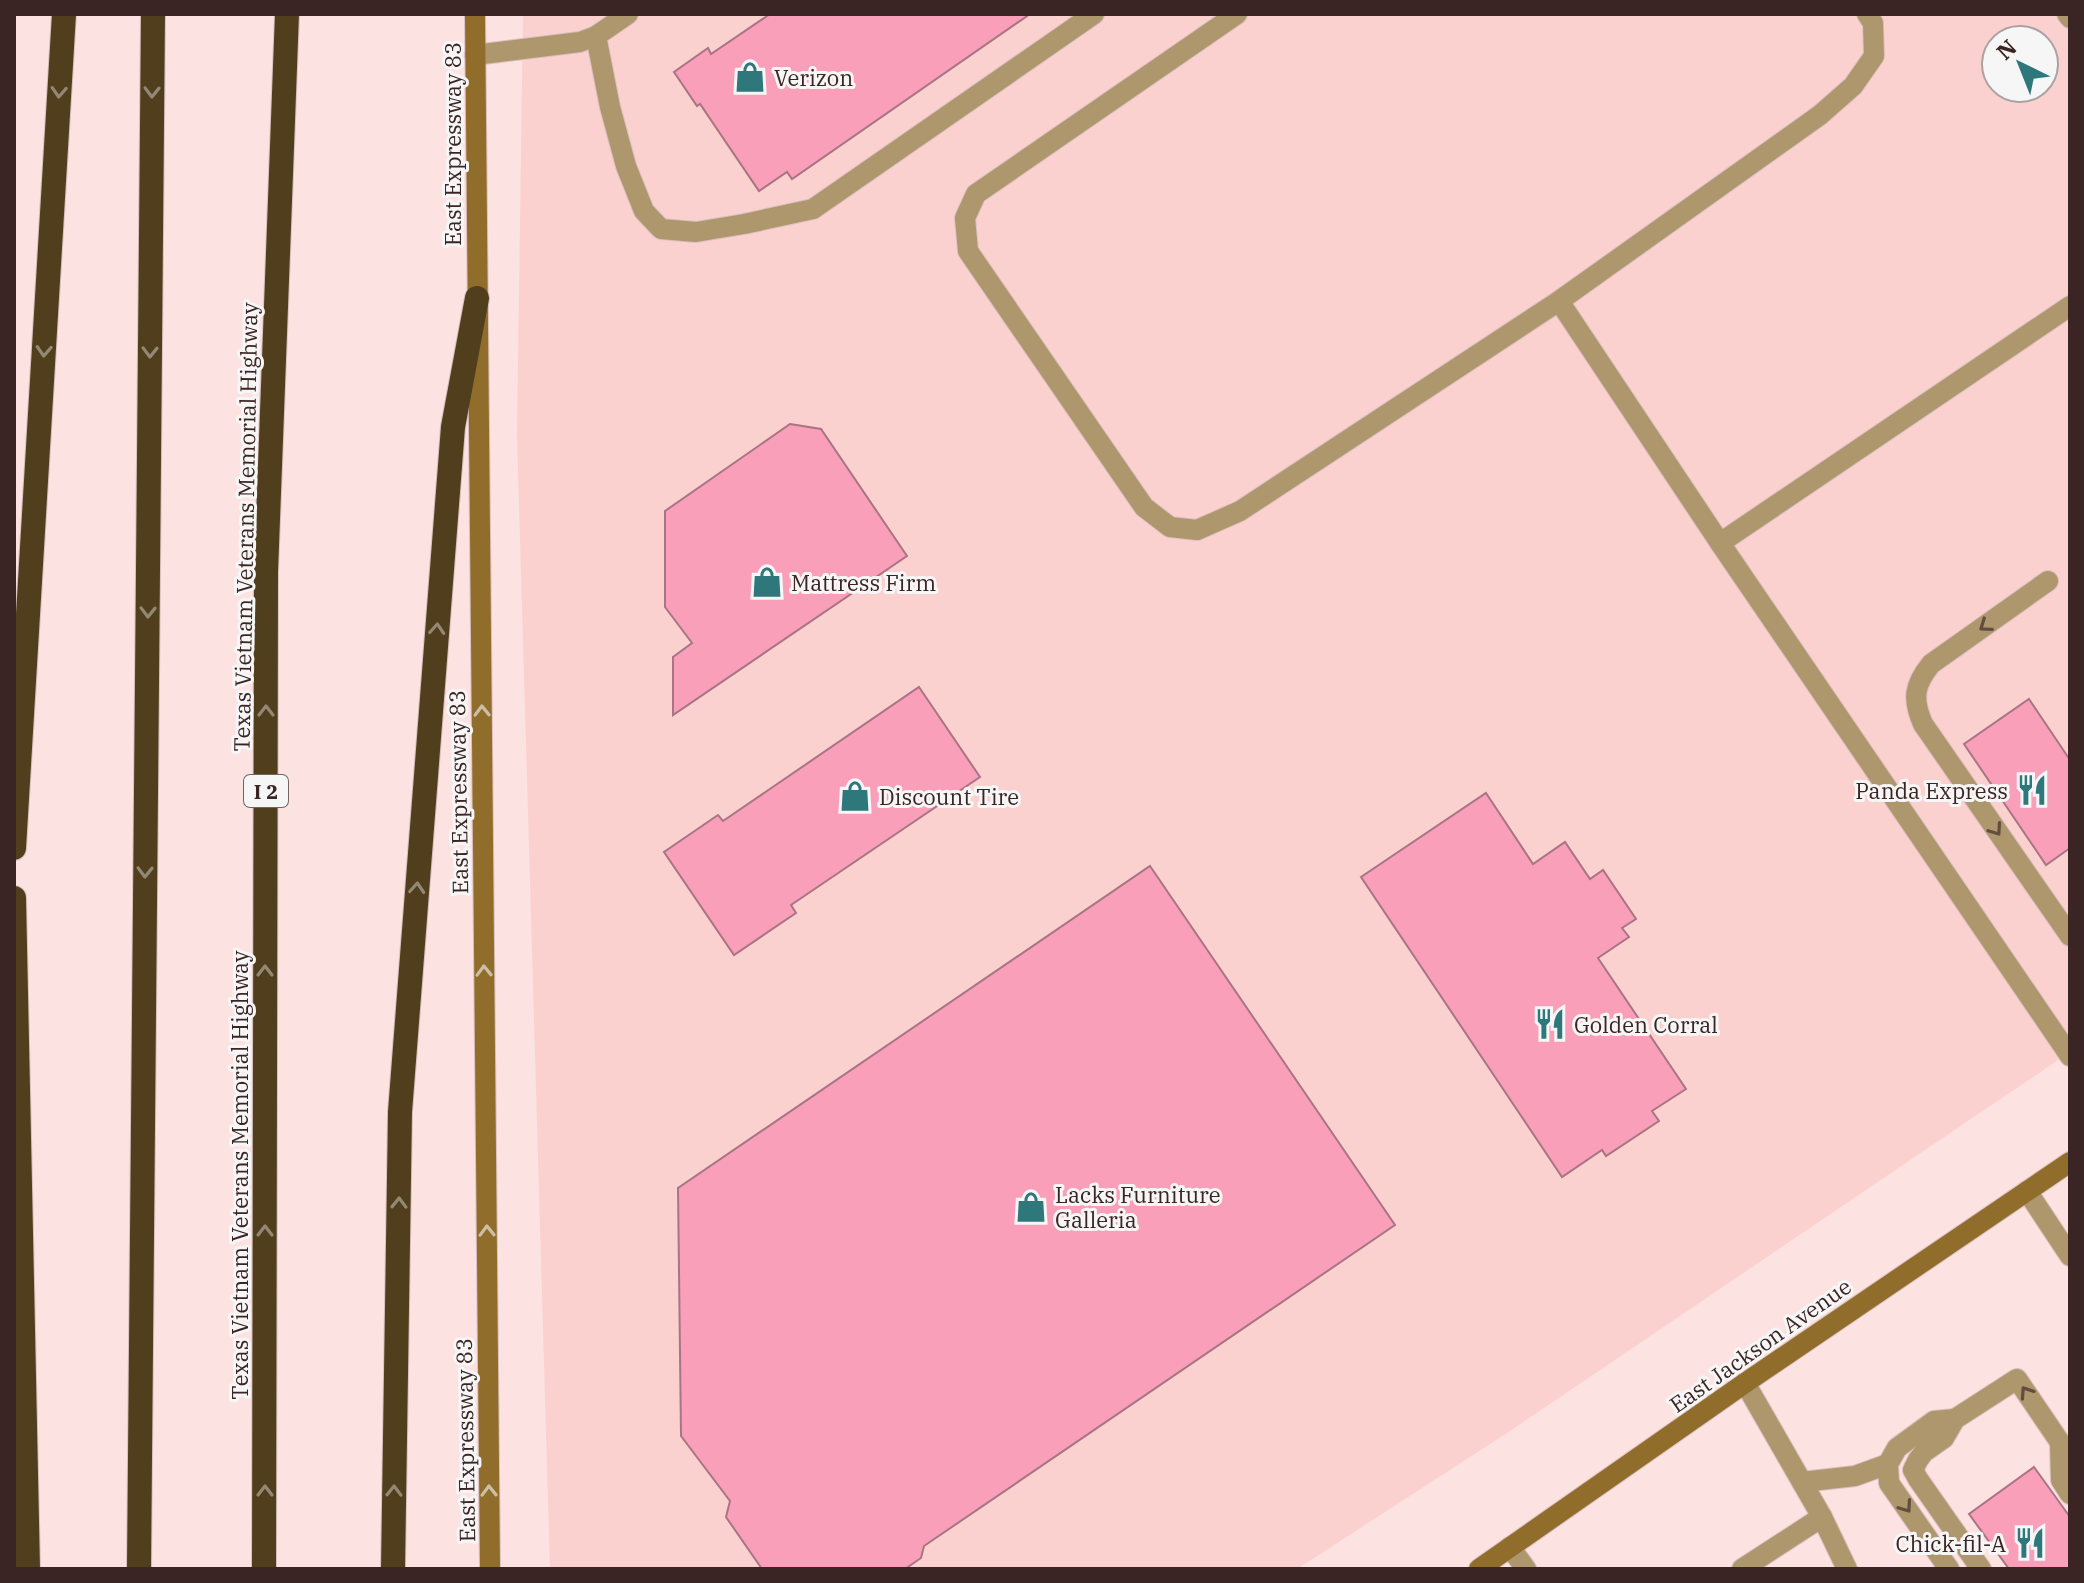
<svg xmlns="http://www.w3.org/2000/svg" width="2084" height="1583" font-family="'IBM Plex Serif',serif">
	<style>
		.built { fill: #fbd1cf; fill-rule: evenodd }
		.building { fill: #f99fba; stroke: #a97483; stroke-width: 2 }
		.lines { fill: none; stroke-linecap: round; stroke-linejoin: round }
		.lane-casing { stroke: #d9c0bf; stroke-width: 22 }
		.secondary-casing { stroke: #d9c0bf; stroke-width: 22 }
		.highway-casing { stroke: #d9c0bf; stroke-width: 26 }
		.lane { stroke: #ae966d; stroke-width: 20 }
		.secondary { stroke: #906d2a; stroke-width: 20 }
		.highway { stroke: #513e1d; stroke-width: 24 }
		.oneway { stroke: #938874 }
		.oneway2 { stroke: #634d3e }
		.oneway3 { stroke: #cdbfa4 }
		.labels { text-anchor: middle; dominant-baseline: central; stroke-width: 6; stroke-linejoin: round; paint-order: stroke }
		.shield { fill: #f6f6f6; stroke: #736463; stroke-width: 2 }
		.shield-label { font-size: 20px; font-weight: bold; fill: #3b2524 }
		.poi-label { font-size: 22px; fill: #3b2524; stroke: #f6f6f6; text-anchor: start }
		.street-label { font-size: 22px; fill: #3b2524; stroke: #f6f6f6 }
	</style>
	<rect width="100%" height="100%" fill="#fce2e1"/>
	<path class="built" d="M523 14H2070V1052L1507 1433 1297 1569H550L517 435ZM1996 40H2044V88H1996Z"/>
	<g class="building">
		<polygon points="770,14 1030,14 792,179 787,172 759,191 700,104 697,106 674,72 708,48 711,54"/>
		<polygon points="790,424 821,429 907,556 673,715 673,657 692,643 665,607 665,511"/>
		<polygon points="919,687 980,777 791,905 796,913 734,955 664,852 718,815 723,821"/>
		<polygon points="2029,699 2070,760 2070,848 2046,865 1964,744"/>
		<polygon points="1486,793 1533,864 1565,842 1590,879 1603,870 1636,919 1622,928 1629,937 1598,958 1686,1089 1652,1111 1659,1121 1606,1156 1602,1150 1562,1177 1361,877"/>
		<polygon points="1150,866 1395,1225 924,1546 921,1558 905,1569 762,1569 726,1517 730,1501 681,1436 678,1188"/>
		<polygon points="2034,1467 2070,1517 2070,1569 2009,1569 1969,1514"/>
	</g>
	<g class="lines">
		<defs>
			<g id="lane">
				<polyline points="1237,14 976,194 965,218 968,251 1144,507 1170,527 1197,530 1240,511 1559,301 1820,115 1853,86 1874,56 1873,23 1867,14"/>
				<polyline points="2067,14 2070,18"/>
				<polyline points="596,36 610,107 626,166 644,211 661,229 696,232 744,224 813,209 1094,14"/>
				<polyline points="475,55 580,42 596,36 628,14"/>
				<polyline points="1559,301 1720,543"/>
				<polyline points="2070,306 1720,543 2070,1056"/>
				<path d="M2048 581 1931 664C1914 685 1912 699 1923 724L2070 936"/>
				<polyline points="2027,1191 2070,1256"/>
				<polyline points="2060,1443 2061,1480 2070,1494"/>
				<polyline points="1802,1482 1855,1476 1888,1464"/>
				<polyline points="1822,1517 1847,1569"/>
				<polyline points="1510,1547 1526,1569"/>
				<polyline points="1742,1569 1822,1517 1745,1383"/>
				<polyline points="1949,1569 1889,1483 1888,1464 1897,1448 1934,1421 1955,1419"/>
				<polyline points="1981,1569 1918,1479 1913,1470 1918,1460 1924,1452 1944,1438 1955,1419 2017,1379 2070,1457"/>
			</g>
			<g id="secondary">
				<polyline points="475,14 490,1569"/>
				<polyline points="1479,1569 1745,1383 2070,1162"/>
			</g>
			<g id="highway">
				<polyline points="14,848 64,14"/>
				<polyline points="14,898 28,1569"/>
				<polyline points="139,1569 153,14"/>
				<polyline points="264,1569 266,572 287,14"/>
				<polyline points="393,1569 400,1112 453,427 477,298"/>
			</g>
		</defs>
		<use href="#lane" class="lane-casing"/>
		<use href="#secondary" class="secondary-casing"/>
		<use href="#highway" class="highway-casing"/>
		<use href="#lane" class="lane"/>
		<use href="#secondary" class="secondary"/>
		<use href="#highway" class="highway"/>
	</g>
	<defs><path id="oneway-chevron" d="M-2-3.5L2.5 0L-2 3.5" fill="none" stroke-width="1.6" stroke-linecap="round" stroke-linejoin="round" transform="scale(2)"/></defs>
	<g class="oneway">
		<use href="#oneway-chevron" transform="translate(59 92) rotate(93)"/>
		<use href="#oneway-chevron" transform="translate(152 92) rotate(91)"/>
		<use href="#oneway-chevron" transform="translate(44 351) rotate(93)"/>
		<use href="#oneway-chevron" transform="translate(150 352) rotate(91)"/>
		<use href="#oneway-chevron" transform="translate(148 612) rotate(91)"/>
		<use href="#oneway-chevron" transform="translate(437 629) rotate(-86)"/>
		<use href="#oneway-chevron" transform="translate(266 711) rotate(-90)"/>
		<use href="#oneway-chevron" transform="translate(145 872) rotate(91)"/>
		<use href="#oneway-chevron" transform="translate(417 888) rotate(-86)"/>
		<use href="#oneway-chevron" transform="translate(265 971) rotate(-90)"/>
		<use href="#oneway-chevron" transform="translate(399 1203) rotate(-89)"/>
		<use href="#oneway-chevron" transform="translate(265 1231) rotate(-90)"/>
		<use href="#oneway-chevron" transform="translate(265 1491) rotate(-90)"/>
		<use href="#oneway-chevron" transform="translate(394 1491) rotate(-89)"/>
	</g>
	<g class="oneway2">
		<use href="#oneway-chevron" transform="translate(1985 626) rotate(145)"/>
		<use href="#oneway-chevron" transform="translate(1996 830) rotate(55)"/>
		<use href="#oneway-chevron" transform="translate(2026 1392) rotate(-124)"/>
		<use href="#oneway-chevron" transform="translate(1906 1507) rotate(55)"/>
	</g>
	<g class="oneway3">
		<use href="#oneway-chevron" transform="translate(482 711) rotate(-91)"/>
		<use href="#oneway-chevron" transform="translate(484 971) rotate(-91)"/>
		<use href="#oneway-chevron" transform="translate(487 1231) rotate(-91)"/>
		<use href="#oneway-chevron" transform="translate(489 1491) rotate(-91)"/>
	</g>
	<defs>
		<symbol id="shop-bare" viewBox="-9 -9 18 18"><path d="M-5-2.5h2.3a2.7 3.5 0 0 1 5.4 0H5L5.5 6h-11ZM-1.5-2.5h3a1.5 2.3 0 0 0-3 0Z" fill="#2e777b" stroke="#f6f6f6" stroke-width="2.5" paint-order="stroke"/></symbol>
		<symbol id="restaurant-bare" viewBox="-9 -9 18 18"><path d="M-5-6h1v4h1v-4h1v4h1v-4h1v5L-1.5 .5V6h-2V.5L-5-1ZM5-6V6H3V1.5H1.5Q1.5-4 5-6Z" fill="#2e777b" stroke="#f6f6f6" stroke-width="2.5" paint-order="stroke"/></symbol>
	</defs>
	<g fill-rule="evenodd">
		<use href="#shop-bare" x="728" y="55" width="44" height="44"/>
		<use href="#shop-bare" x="745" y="560" width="44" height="44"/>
		<use href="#restaurant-bare" x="2010" y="768" width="44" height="44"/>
		<use href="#shop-bare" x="833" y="774" width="44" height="44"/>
		<use href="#restaurant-bare" x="1528" y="1002" width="44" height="44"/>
		<use href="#shop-bare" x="1009" y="1185" width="44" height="44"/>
		<use href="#restaurant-bare" x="2008" y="1521" width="44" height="44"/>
	</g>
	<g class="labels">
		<rect class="shield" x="244" y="775" width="44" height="32" rx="6"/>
		<g class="shield-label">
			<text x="266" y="791">I 2</text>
		</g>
		<g class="poi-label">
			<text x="774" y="77">Verizon</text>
			<text x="791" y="582">Mattress Firm</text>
			<text x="2008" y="790" text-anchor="end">Panda Express</text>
			<text x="879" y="796">Discount Tire</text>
			<text x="1574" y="1024">Golden Corral</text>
			<text x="1055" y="1194">Lacks Furniture<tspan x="1055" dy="25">Galleria</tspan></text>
			<text x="2006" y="1543" text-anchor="end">Chick-fil-A</text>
		</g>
		<g class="street-label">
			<text transform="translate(452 144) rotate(-90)">East Expressway 83</text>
			<text transform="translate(245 527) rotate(-89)">Texas Vietnam Veterans Memorial Highway</text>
			<text transform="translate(458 792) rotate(-91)">East Expressway 83</text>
			<text transform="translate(239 1175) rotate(-90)">Texas Vietnam Veterans Memorial Highway</text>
			<text transform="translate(1760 1345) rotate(-35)">East Jackson Avenue</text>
			<text transform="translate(465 1440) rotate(-91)">East Expressway 83</text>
		</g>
	</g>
	<rect width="2084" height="1583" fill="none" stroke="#3b2524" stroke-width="32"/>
	<g transform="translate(2020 64) rotate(317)"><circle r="38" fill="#f6f6f6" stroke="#aba2a2" stroke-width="2"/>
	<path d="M0-6L14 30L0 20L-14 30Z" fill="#2e777b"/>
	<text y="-12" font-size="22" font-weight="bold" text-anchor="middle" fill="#3b2524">N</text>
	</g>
</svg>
